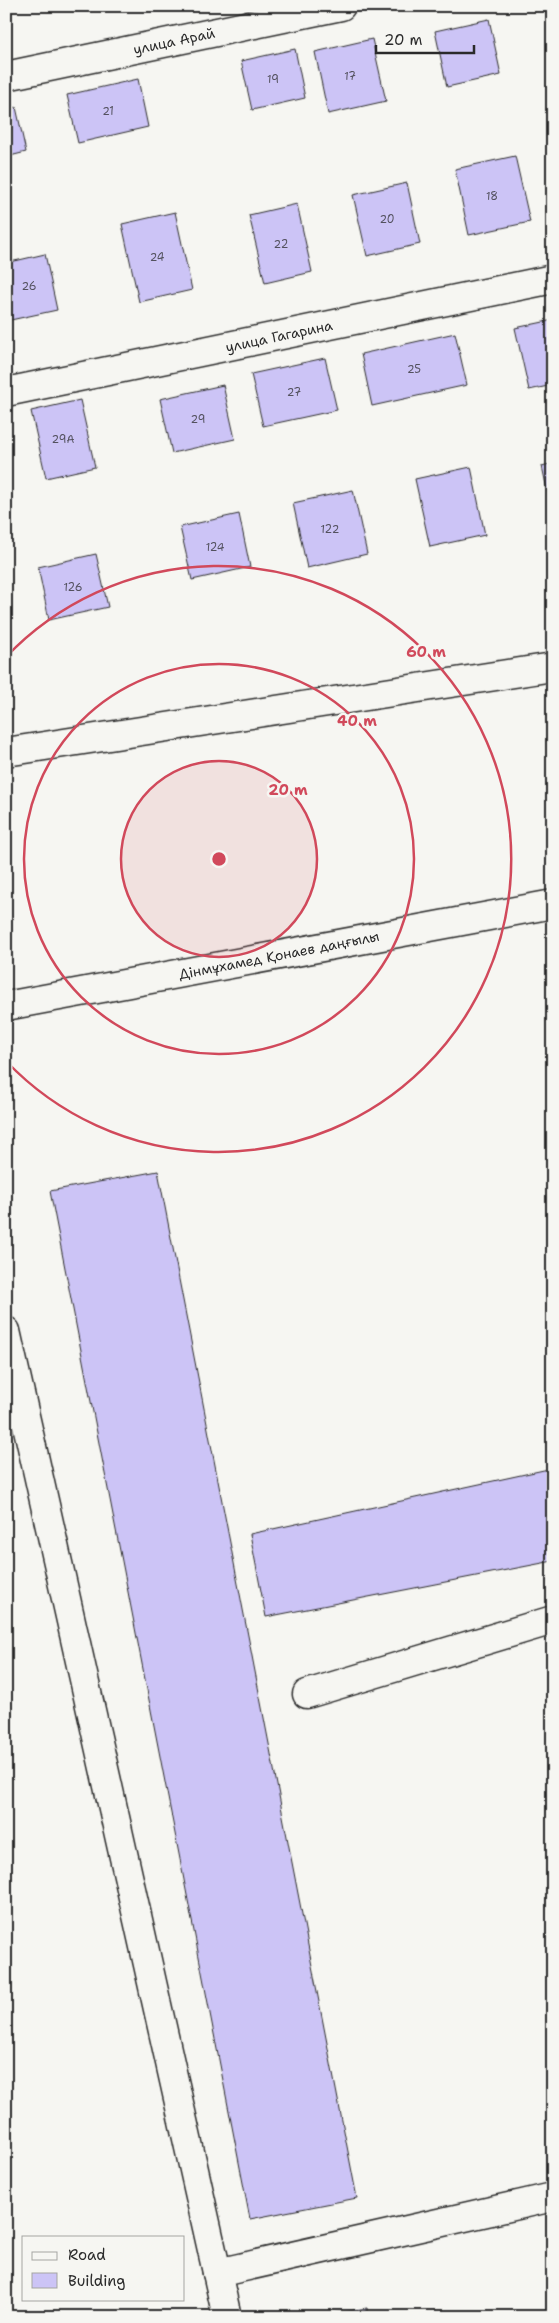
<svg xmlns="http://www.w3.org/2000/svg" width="559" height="2323" font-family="'Shantell Sans',sans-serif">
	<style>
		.building { fill: #ccc4f6; stroke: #2b2b2b }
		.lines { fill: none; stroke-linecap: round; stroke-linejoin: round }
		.minor-casing { stroke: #2b2b2b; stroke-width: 31 }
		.minor { stroke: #f6f6f2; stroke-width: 28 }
		.ring { fill: none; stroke: #d1495b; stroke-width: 2.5 }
		.labels { text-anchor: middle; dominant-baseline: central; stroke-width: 5; stroke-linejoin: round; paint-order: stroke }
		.number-label { font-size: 11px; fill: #53515e }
		.street-label { font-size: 14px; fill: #2b2b2b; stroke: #f6f6f2 }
		.centre { fill: #d1495b; stroke: #f6f6f2; stroke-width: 2.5 }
		.ring-label { font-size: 15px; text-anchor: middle; font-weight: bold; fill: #d1495b; stroke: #f6f6f2; stroke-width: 5; stroke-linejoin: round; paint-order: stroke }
	</style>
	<rect width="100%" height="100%" fill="#f6f6f2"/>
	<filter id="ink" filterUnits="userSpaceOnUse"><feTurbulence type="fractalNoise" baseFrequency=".02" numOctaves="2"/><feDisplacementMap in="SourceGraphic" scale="10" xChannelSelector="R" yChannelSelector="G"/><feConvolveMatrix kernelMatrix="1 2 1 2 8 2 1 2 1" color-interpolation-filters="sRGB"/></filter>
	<g filter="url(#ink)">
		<g class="building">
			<polygon points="489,19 501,75 447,87 435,31"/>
			<polygon points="372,39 386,101 328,114 315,52"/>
			<polygon points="295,49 305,98 252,110 241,61"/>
			<polygon points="138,79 148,127 78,143 67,95"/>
			<polygon points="16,107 26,152 6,157 6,109"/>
			<polygon points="515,156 530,222 469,235 455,169"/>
			<polygon points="407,183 420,244 367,256 353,195"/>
			<polygon points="297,204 312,272 265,283 249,215"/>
			<polygon points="175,212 192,290 139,302 122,224"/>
			<polygon points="45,254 57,310 6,321 6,263"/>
			<polygon points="553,320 553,385 529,390 515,328"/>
			<polygon points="455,333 467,385 372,406 361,354"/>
			<polygon points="325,358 337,410 263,426 251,374"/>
			<polygon points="223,385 235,439 172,453 160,399"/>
			<polygon points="80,400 95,467 46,478 31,411"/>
			<polygon points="553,463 553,518 542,466"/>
			<polygon points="471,467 485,535 430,547 415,479"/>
			<polygon points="353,490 367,554 307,568 293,503"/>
			<polygon points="239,514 250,567 192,580 180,527"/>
			<polygon points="96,554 108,607 49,620 38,567"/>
			<polygon points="158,1171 357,2198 250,2219 50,1191"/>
			<polygon points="553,1468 553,1561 266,1617 250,1534"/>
			<polygon points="367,2308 368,2317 313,2317"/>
		</g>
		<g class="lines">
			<defs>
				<g id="minor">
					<polyline points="6,76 341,6"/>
					<polyline points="6,392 553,279"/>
					<polyline points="6,752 553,667"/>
					<polyline points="6,1006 553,904"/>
					<polyline points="6,1331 227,2317"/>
					<polyline points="307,1694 553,1620"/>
					<polyline points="217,2273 553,2197"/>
				</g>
			</defs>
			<use href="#minor" class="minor-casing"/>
			<use href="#minor" class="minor"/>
		</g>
	</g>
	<circle cx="219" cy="859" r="98" fill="#d1495b" fill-opacity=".12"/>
	<g class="ring">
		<circle cx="219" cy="859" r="98"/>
		<circle cx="219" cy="859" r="195"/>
		<path d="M6 657A293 293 0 1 1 6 1061"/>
	</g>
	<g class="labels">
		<g class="number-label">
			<text x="350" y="76">17</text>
			<text x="273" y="79">19</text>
			<text x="108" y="111">21</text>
			<text x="492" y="196">18</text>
			<text x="387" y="219">20</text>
			<text x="281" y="244">22</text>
			<text x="157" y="257">24</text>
			<text x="29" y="286">26</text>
			<text x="414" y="369">25</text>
			<text x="294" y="392">27</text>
			<text x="198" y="419">29</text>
			<text x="63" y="439">29А</text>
			<text x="330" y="529">122</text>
			<text x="215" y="547">124</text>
			<text x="73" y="587">126</text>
		</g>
		<g class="street-label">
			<text transform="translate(174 41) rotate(-12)">улица Арай</text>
			<text transform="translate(279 336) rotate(-12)">улица Гагарина</text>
			<text transform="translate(279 955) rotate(-11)">Дінмұхамед Қонаев даңғылы</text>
		</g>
	</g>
	<circle cx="219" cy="859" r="8" class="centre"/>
	<g class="ring-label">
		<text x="426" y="657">60 m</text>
		<text x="357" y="726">40 m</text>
		<text x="288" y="795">20 m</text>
	</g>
	<rect width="559" height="2323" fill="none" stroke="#f6f6f2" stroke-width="25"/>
	<rect x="12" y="12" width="534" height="2298" fill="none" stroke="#2b2b2b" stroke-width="2" filter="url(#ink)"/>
	<rect x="22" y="2236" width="162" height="65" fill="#f6f6f2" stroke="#a5a5a2"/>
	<rect x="32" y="2252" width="25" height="8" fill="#f6f6f2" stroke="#a5a5a2"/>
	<text x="68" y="2260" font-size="15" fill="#2b2b2b">Road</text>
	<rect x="32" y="2273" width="25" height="15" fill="#ccc4f6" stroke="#a5a5a2"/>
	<text x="68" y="2286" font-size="15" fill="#2b2b2b">Building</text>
	<path d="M376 45v8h98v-8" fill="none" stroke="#2b2b2b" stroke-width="2.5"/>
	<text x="384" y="45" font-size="15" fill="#2b2b2b" stroke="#f6f6f2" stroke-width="4" paint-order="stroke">20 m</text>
</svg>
